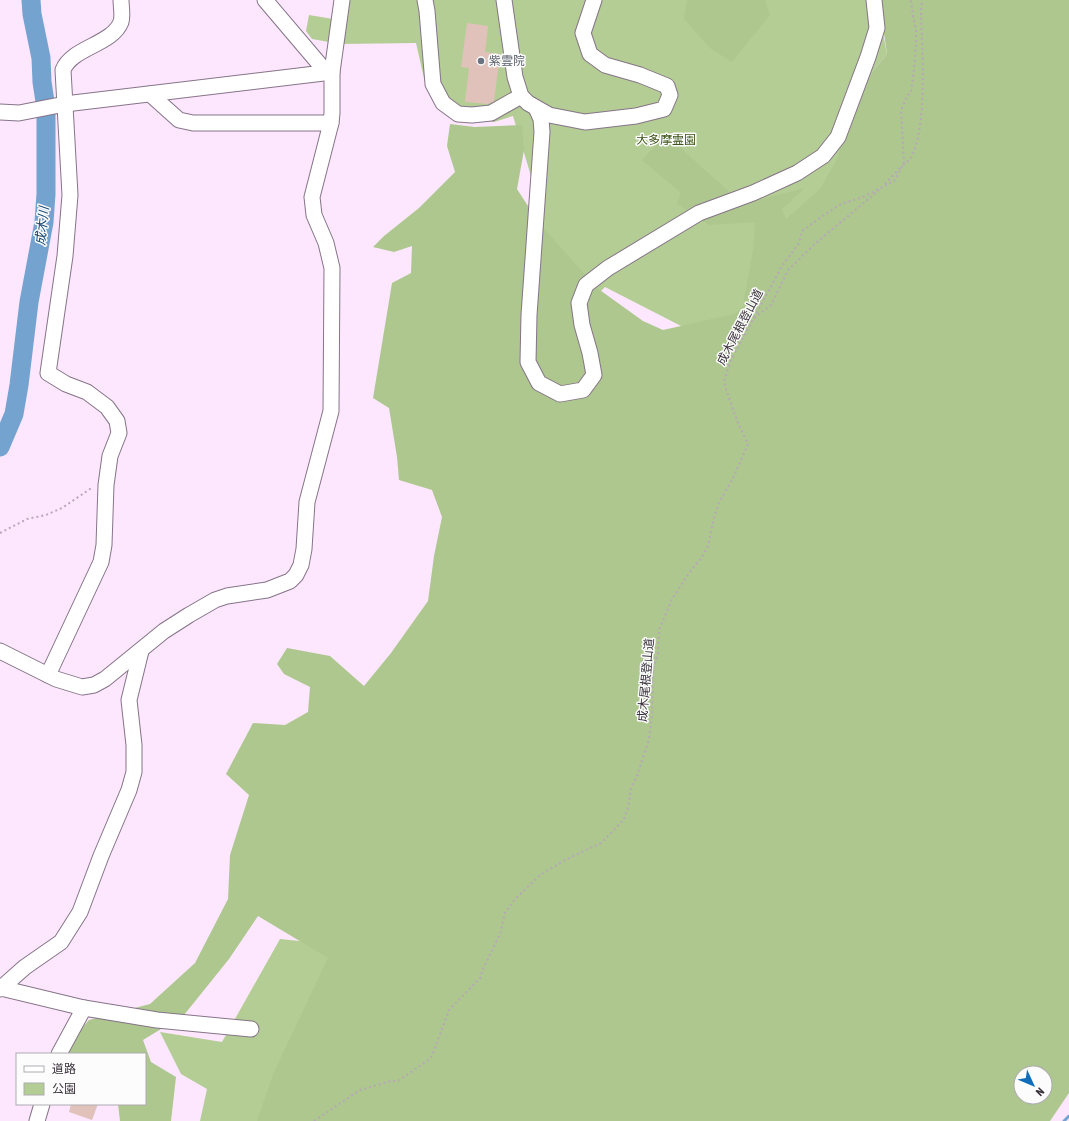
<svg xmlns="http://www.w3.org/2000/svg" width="1069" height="1121" font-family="'Asap Condensed','Noto Sans JP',sans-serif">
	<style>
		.green { fill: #b3cd94 }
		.forest { fill: #adc78e; fill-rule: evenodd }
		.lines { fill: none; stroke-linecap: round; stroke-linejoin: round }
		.stream { stroke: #74a3d0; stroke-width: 3 }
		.river { stroke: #74a3d0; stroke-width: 19 }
		.building { fill: #e1c2ba }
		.minor-casing { stroke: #867488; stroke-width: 17 }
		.path { stroke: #b7a7b9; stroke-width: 2; stroke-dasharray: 2 3; stroke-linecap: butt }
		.minor { stroke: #fff; stroke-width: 15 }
		.worship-dot { fill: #6b7280; stroke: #fcfcfc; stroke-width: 1.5 }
		.labels { text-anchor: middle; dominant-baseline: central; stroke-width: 3; stroke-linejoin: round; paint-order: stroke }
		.worship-label { font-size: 12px; fill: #5b616d; stroke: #fcfcfc; text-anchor: start }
		.park-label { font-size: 12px; fill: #3c5417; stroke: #fcfcfc }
		.street-label { font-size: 12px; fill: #3a323b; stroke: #fcfcfc }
		.water-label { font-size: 13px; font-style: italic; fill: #0d436e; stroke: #fcfcfc }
	</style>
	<rect width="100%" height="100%" fill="#fce7fe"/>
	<g class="green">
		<polygon points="347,0 879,0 881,23 887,54 873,71 854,136 748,315 685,328 605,287 586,306 594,393 533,201 531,176 513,116 494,122 448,114 426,87 416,43 340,44"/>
		<polygon points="309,15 333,19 329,42 312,39 306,31"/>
		<polygon points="280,939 338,945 266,1121 200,1121 207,1089 181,1074 160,1032 222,1042"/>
	</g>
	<g class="forest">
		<polygon points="687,0 765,0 770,15 732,62 710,48 684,19"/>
		<path d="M879 0H1069V1093L1050 1121H257L274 1072 328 958 258 916 229 959 184 1015 143 1040 151 1062 176 1077 171 1121H120L118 1104H145V1054H59L89 1020 150 1004 195 963 228 899 230 855 249 795 226 774 253 723 285 725 308 712 310 687 284 674 277 664 287 648 330 656 364 686 391 653 428 601 434 556 442 517 432 490 399 480 397 457 389 408 373 398 392 283 411 273 412 246 394 252 373 247 384 236 419 208 455 172 447 146 450 124 475 127 522 125 524 150 517 189 539 223 597 288 643 321 663 330 735 314 743 306 753 251 755 222 709 225 677 204 681 193 642 160 669 132 685 152 743 204 805 188 782 209 786 219 820 189 836 161 851 118 873 71 887 54ZM1021 1073H1045V1097H1021Z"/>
	</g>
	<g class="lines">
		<polyline class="stream" points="1064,1121 1069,1116"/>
		<polyline class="river" points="0,447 14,414 19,385 29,302 44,222 46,194 46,108 42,82 41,58 32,14 31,0"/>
	</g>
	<g class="building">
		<polygon points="467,23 488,26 485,52 500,54 494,101 488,104 465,102 469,68 461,67"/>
		<polygon points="71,1104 98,1104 92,1120 69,1112"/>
	</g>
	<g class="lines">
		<defs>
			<g id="minor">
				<polyline points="265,0 327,73"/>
				<polyline points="425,0 427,11 433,84 443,103 458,114 472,115 491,113 521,96"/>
				<polyline points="504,0 515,77 521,96 528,103 549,115 585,122 636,116 664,109 670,95 667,86 640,75 605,65 590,54 583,33 594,0"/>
				<polyline points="150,94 179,120 193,123 331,123"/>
				<polyline points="536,108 541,119 542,132 529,315 528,362 539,383 560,394 583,390 594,375 590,353 582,325 579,303 586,285 608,268 699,213 753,193 797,173 823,156 838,137 868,57 877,28 874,0"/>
				<polyline points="0,112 19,113 65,104 332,72 342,0"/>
				<polyline points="0,651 56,679 82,687 94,685 105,679 164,631 189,615 215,600 227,596 267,590 290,581 296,575 301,565 304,549 307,502 331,411 332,268 326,243 314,215 312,197 331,123 332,113 332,72"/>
				<path d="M48 675 101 562 104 545 106 485 110 456 119 433 117 421 107 407 87 392 66 384 48 373 65 256 70 195 63 70C72 47 112 45 121 22 123 16 121 6 121 0"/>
				<polyline points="1,988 84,1008 157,1020 251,1029"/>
				<polyline points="0,989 25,967 61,942 80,912 101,856 129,790 134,772 134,745 129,700 141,651"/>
				<polyline points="59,1054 84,1008"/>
				<polyline points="37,1121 42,1104"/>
			</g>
		</defs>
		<use href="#minor" class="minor-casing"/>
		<g class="path">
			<path d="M903 165C905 163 908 161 910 159 928 130 922 48 921 13L922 0"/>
			<polyline points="885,184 900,168"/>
			<polyline points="754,318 771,305 788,270 817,242 879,190"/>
			<polyline points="0,533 27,519 46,515 62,508 93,487"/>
			<polyline points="314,1121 360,1090 391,1081 398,1081 427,1061 432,1056 449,1010 481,977 482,971 500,934 505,913 515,899 540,875 565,860 601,843 612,832 624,819 628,807 631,788 637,776 649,739 652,714 653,670 658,652 659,630 672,599 689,573 702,557 708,546 714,518 719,503 734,476 748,444 737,421 726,389 724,381 731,360 782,266 799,243 802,231 824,215 841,204 863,197 894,181 899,173 904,162 901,111 907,96 911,92 913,79 916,45 916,30 913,16 911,0"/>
		</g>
		<use href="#minor" class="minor"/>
	</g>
	<circle class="worship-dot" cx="481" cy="61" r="4"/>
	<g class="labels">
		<g class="worship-label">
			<text x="489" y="61">紫雲院</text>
		</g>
		<g class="park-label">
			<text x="666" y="140">大多摩霊園</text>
		</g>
		<g class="street-label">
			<text transform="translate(740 327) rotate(-62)">成木尾根登山道</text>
			<text transform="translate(646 680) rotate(-85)">成木尾根登山道</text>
		</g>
		<g class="water-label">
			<text transform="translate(42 226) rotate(-84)">成木川</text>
		</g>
	</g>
	<rect x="16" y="1053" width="130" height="52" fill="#fcfcfc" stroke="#aeabaf"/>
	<rect x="24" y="1066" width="20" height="6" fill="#ffffff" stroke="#aeabaf"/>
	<text x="52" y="1073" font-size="12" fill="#3a323b">道路</text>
	<rect x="24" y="1083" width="20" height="12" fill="#b3cd94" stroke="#aeabaf"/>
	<text x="52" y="1093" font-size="12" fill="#3a323b">公園</text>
	<g transform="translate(1033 1085) rotate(134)"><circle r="19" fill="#fcfcfc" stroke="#aeabaf"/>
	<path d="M0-3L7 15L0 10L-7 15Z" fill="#116ebb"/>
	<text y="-6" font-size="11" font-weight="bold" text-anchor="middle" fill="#3a323b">N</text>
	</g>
</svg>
